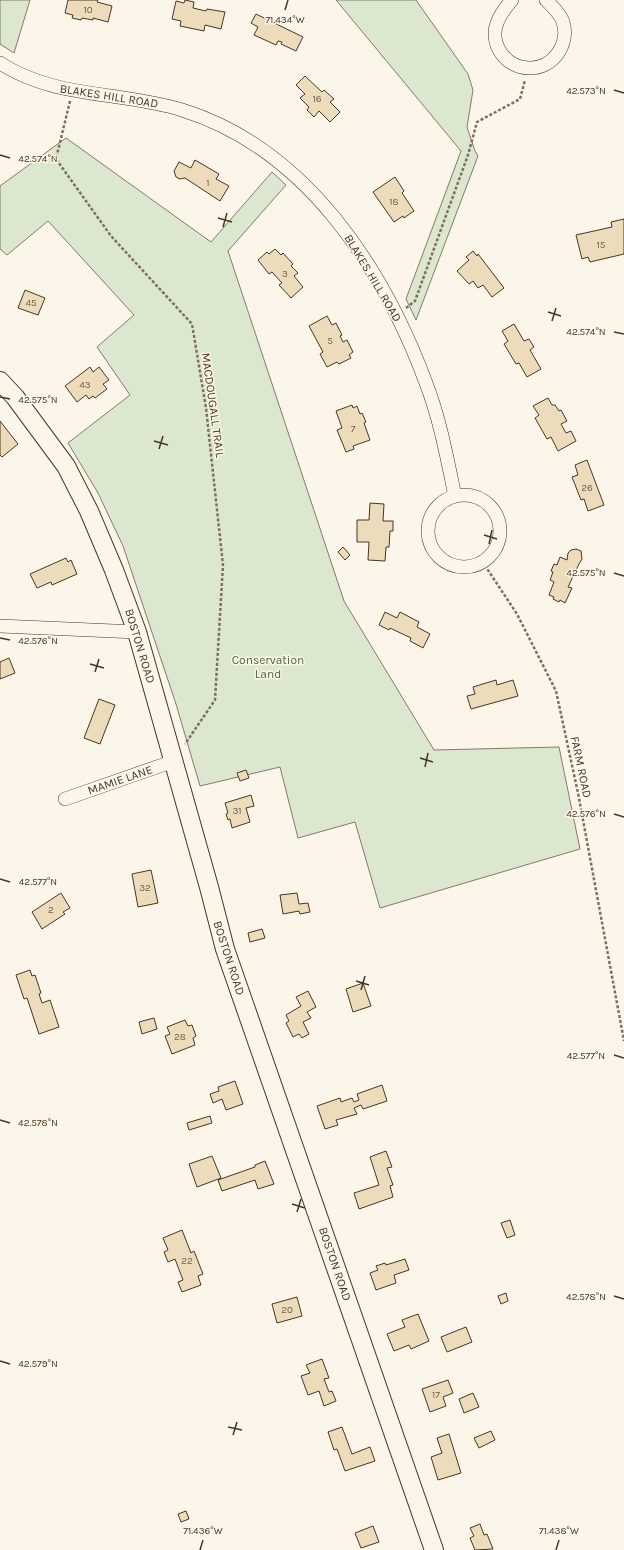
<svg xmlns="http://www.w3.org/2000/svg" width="624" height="1550" font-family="Karla,sans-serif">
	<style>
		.green { fill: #dce7d0; stroke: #887966 }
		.building { fill: #ecdcbc; stroke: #4a3520 }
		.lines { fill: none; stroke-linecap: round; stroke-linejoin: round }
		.minor-casing { stroke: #4a3520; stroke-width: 14 }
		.secondary-casing { stroke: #4a3520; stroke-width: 20 }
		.path { stroke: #7f6f5c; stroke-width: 2.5; stroke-dasharray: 3 2; stroke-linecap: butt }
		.minor { stroke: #fbf6e9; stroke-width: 13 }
		.secondary { stroke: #fbf6e9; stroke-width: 18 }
		.ticks { fill: none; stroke: #4a3520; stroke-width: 1.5 }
		.labels { text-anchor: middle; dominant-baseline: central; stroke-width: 3; stroke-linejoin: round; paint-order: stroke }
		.number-label { font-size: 10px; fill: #725f47 }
		.street-label { font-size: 12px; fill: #4a3520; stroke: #fbf6e9 }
		.park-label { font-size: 12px; fill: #436837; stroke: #fbf6e9 }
		.ticks-label { font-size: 10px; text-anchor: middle; fill: #4a3520; stroke: #fbf6e9; stroke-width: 3; stroke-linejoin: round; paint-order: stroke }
	</style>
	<rect width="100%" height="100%" fill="#fbf6e9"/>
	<g class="green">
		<polygon points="0,0 30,0 14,53 0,44"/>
		<polygon points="336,0 416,0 468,74 473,90 467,127 475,151 478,156 416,320 406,299 461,151"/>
		<polygon points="66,138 211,242 272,172 286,185 228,251 344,601 434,750 559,747 580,849 380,908 355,822 298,838 280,767 200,786 176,704 123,546 98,493 68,443 130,395 97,347 134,315 48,221 7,255 0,249 0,186"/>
	</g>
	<g class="building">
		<polygon points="68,0 98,0 97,2 112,6 108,22 93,18 93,20 82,18 81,20 72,18 73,15 65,13"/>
		<polygon points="185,0 194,2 193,8 206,11 207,9 225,12 221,29 205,25 204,31 180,26 181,21 172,19 176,1 184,3"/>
		<polygon points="256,14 303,37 296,51 281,44 282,42 278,41 276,45 254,35 258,27 251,23"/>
		<polygon points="305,76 322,92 324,90 334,99 330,102 340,112 330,122 319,111 314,117 307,110 309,107 300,98 305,94 296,85"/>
		<polygon points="195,160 219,174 216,179 229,186 220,201 185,178 180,179 176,177 174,171 179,162 191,168"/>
		<polygon points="395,177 404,191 402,193 414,211 404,218 403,216 394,222 373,192"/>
		<polygon points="624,219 624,254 590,262 588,257 582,259 576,235 612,227 611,222"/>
		<polygon points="275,249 281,255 283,253 293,264 291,266 298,273 294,276 303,287 291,298 279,285 282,283 272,272 269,274 258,260 267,252 269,254"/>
		<polygon points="473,251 477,256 478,254 504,288 492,297 483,285 478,288 473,281 469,284 457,271 469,260 466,257"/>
		<polygon points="25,290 45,298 38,315 18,308"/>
		<polygon points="327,316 332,325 336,323 342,335 340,336 343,342 347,340 353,352 349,355 351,358 339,364 337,362 327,367 320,354 323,352 309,326"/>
		<polygon points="514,324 524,341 529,339 534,347 530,350 541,369 527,377 519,363 516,364 504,344 508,341 502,331"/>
		<polygon points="90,367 93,372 99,367 109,380 103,384 107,389 95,398 93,396 89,399 86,395 77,402 65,386"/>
		<polygon points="548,398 552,405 555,405 559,411 561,410 567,421 561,424 566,433 571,431 576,441 558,451 551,437 547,439 535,418 539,415 533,406"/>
		<polygon points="352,405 353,408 357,406 360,414 362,413 366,422 364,423 370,440 353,446 354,449 346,452 337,430 342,428 336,411"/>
		<polygon points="0,421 18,444 2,457 0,455"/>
		<polygon points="587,460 604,505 588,511 584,499 581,500 572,477 578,475 575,465"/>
		<polygon points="370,503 384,504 383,521 393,521 393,531 390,531 389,547 386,547 385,561 368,560 369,542 357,542 357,520 369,520"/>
		<polygon points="343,547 350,555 345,560 338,552"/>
		<polygon points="576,549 581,551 582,559 579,564 568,587 572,588 565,603 560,600 559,602 553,599 554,597 549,595 554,582 550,580 553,572 551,571 554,564 557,565 560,557 567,560 568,553 571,550"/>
		<polygon points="66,558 68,562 71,560 77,574 52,585 51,582 37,588 30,574"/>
		<polygon points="385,612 397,618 400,612 419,622 417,627 430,634 423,648 410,641 411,638 390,628 389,630 379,625"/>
		<polygon points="9,658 15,673 0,679 0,662"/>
		<polygon points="496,680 497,685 513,680 518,696 471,709 467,696 475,694 473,687"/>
		<polygon points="99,699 115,705 100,744 84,738"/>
		<polygon points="246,770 249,778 240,781 237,773"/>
		<polygon points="251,795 254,806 246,808 250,822 232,828 230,819 228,820 226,814 228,813 225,803"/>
		<polygon points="151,870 158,903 138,907 132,874"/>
		<polygon points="61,893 70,908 63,912 65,914 42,929 32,912"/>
		<polygon points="297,893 299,904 308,903 310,912 300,914 299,911 283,914 280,895"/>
		<polygon points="262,929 265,938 250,942 248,933"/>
		<polygon points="30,970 32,976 35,975 41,993 39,994 42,1003 50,1000 59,1027 39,1034 27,998 24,999 16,975"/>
		<polygon points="363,983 371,1006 353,1012 346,989"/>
		<polygon points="308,991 316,1007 307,1012 311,1018 303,1022 309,1034 302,1038 299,1034 293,1037 286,1023 289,1021 286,1015 301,1006 296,997"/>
		<polygon points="154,1018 157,1029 142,1034 139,1022"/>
		<polygon points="185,1020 188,1026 192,1025 196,1036 193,1038 195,1045 172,1054 165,1036 170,1034 167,1027"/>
		<polygon points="235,1081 243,1104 226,1110 222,1099 213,1103 210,1094 219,1091 218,1087"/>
		<polygon points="382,1085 387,1101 363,1109 361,1105 354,1108 357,1114 336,1120 338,1125 325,1129 317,1106 340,1098 341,1102 352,1098 354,1102 359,1100 357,1094"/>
		<polygon points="210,1116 212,1123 189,1130 187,1123"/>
		<polygon points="386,1151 392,1167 387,1168 393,1185 390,1186 393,1197 359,1209 354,1193 379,1185 370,1157"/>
		<polygon points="212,1156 221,1178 197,1187 189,1164"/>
		<polygon points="265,1161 274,1184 258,1189 255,1180 222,1191 218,1180 255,1167 255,1165"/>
		<polygon points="510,1220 515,1235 507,1238 501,1223"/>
		<polygon points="182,1230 191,1253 194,1251 203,1274 198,1276 201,1285 182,1292 178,1282 183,1280 175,1259 168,1262 164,1252 168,1250 163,1238"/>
		<polygon points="405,1259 409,1270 394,1275 396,1283 376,1290 370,1273 378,1270 376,1266 385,1263 386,1265"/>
		<polygon points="506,1293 508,1301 501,1304 498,1296"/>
		<polygon points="297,1297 302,1316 277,1323 272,1304"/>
		<polygon points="418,1314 429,1341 411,1349 409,1345 394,1351 387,1334 405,1327 402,1320"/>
		<polygon points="466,1327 472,1342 447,1352 441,1337"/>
		<polygon points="322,1359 329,1378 324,1379 329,1392 332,1391 336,1401 324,1406 319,1391 308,1395 301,1376 310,1373 306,1365"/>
		<polygon points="448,1380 453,1393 443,1397 446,1406 430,1412 422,1389"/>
		<polygon points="473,1393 479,1407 464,1413 459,1399"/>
		<polygon points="342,1427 352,1454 370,1447 375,1461 345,1471 337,1449 334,1450 328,1432"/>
		<polygon points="491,1431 495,1440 479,1448 474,1438"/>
		<polygon points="449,1434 461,1473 438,1480 431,1457 442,1453 437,1438"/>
		<polygon points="186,1511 189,1519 181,1522 178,1514"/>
		<polygon points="480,1524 484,1535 487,1534 493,1549 475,1550 470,1538 474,1536 470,1528"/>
		<polygon points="373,1526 379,1542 361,1548 355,1533"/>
	</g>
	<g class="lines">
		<defs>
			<g id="minor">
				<path d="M512 0C506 7 500 14 497 23 489 44 506 68 529 68 553 69 570 44 563 22 560 13 552 6 546 0"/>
				<path d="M0 63C55 99 122 91 182 110 305 148 383 267 426 383 440 419 447 458 455 496"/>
				<circle cx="464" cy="531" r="36"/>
				<polyline points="0,626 137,632"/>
				<polyline points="65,799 174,761"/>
			</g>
			<polyline id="secondary" points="0,381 15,397 66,466 89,511 114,570 137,632 209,887 225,949 434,1550"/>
		</defs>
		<use href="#minor" class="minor-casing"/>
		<use href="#secondary" class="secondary-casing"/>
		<g class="path">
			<polyline points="70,101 56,159 111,236 192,324 206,408 223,565 215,700 185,744"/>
			<polyline points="406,308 415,301 468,155 477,122 520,99 525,80"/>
			<polyline points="482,561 517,614 556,691 578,793 624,1041"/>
		</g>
		<use href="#minor" class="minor"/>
		<use href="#secondary" class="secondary"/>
	</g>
	<path class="ticks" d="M285 10 288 0M614 90 624 93M0 155 10 158M218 218 232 222M223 227 227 213M548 312 561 316M552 321 556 308M614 332 624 334M0 397 10 399M154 441 168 445M159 449 163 436M484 535 497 539M489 544 492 530M614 573 624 576M0 638 10 640M90 664 104 668M95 672 99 659M420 758 433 762M425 767 428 753M614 814 624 817M0 879 10 882M356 981 369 985M361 990 365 976M614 1055 624 1058M0 1120 10 1123M292 1204 305 1208M297 1212 301 1199M614 1296 624 1299M0 1361 10 1364M228 1427 242 1430M233 1435 237 1422M200 1550 203 1540M556 1550 559 1540"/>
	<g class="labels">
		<g class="number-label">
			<text x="88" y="10">10</text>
			<text x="317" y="99">16</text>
			<text x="208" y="183">1</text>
			<text x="394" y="202">18</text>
			<text x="601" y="245">15</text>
			<text x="285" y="274">3</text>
			<text x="31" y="303">45</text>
			<text x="330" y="341">5</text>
			<text x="85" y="385">43</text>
			<text x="353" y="429">7</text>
			<text x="587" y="488">26</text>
			<text x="237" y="811">31</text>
			<text x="145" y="888">32</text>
			<text x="51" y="910">2</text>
			<text x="180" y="1037">28</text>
			<text x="187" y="1261">22</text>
			<text x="287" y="1310">20</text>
			<text x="436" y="1395">17</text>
		</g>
		<g class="street-label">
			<text transform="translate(109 96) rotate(9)">BLAKES HILL ROAD</text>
			<text transform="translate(373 278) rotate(59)">BLAKES HILL ROAD</text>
			<text transform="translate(213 405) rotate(82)">MACDOUGALL TRAIL</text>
			<text transform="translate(140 646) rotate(73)">BOSTON ROAD</text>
			<text transform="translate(581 767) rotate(78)">FARM ROAD</text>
			<text transform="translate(120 780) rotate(-19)">MAMIE LANE</text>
			<text transform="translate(229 958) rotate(72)">BOSTON ROAD</text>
			<text transform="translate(335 1264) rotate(71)">BOSTON ROAD</text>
		</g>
		<g class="park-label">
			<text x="268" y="660">Conservation<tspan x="268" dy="14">Land</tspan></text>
		</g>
	</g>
	<g class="ticks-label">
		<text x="285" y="23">71.434°W</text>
		<text x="586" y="94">42.573°N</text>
		<text x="38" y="162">42.574°N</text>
		<text x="586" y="335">42.574°N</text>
		<text x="38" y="403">42.575°N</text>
		<text x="586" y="576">42.575°N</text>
		<text x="38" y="644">42.576°N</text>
		<text x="586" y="817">42.576°N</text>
		<text x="38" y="885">42.577°N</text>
		<text x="586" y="1059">42.577°N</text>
		<text x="38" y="1126">42.578°N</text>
		<text x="586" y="1300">42.578°N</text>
		<text x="38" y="1367">42.579°N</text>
		<text x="203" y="1534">71.436°W</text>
		<text x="559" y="1534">71.438°W</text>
	</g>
</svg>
